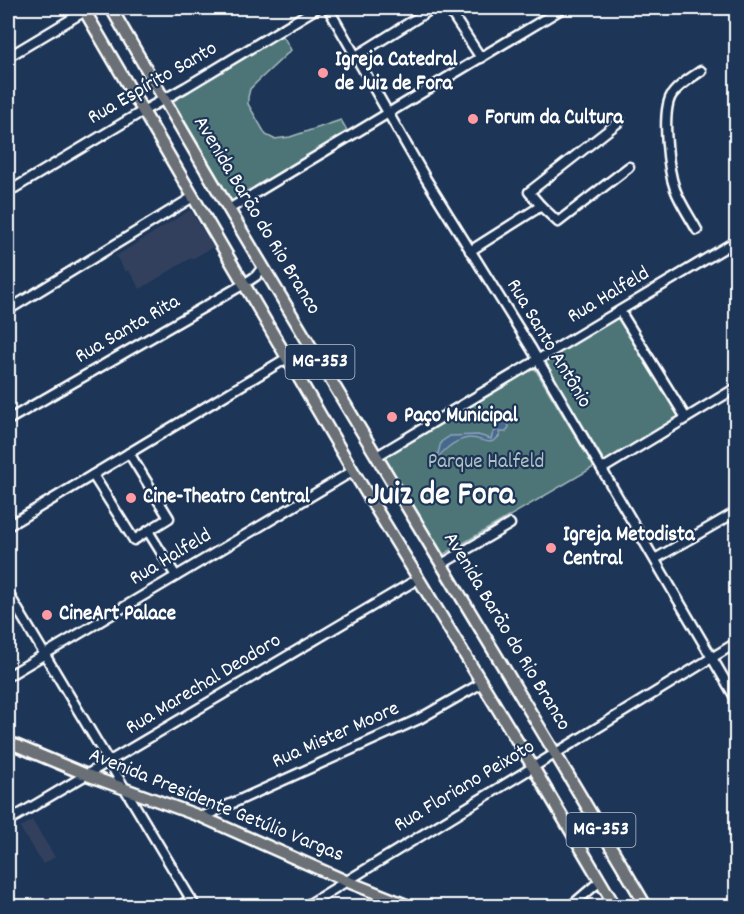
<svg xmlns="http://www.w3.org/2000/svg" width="744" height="914" font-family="Dekko,sans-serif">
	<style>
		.built { fill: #31415d }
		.green { fill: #4e7578; stroke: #a6babc; stroke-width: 1.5 }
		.water { fill: #45688c; stroke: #8fa4ba; stroke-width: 1.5 }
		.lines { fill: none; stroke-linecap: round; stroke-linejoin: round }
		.minor-casing { stroke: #fff; stroke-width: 13 }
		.major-casing { stroke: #fff; stroke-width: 15 }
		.minor { stroke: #1d3557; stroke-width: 8 }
		.major { stroke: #6a7074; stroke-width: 10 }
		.poi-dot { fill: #ff9aa2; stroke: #1d3557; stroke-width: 2 }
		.labels { text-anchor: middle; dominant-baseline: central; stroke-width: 4.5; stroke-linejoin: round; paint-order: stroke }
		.shield { fill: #1d3557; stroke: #bbc2cd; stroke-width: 1.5 }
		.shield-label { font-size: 20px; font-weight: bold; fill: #fff }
		.poi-label { font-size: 21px; font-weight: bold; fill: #fff; stroke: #1d3557; text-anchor: start }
		.street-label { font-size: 21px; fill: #fff; stroke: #1d3557 }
		.park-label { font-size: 21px; fill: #afc1c2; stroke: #1d3557 }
		.town-label { font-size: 33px; font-weight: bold; fill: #fff; stroke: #1d3557 }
	</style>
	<rect width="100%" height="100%" fill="#1d3557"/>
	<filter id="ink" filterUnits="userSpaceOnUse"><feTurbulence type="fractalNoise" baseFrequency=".0167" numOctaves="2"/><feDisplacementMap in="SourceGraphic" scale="12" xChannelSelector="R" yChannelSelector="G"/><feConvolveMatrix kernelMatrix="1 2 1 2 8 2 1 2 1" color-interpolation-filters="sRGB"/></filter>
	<g filter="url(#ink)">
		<g class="built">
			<polygon points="190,210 213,247 192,259 191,258 140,289 129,271 125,271 116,256"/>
			<polygon points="32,820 55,857 43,864 20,828"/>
		</g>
		<g class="green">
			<polygon points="282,34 291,50 257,82 250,89 248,97 248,104 266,135 274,139 290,137 341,120 348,132 232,202 173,101"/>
			<polygon points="619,314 681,416 605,462 543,360"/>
			<polygon points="534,367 594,467 441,556 381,457"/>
		</g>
		<path class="water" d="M500 417 504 418 508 424 509 427 506 432H499L500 435C490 449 482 437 469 438 453 440 443 451 433 463L432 462 438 454 441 442 450 436 478 435 491 439 493 433 497 430 494 425V421Z"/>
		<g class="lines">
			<defs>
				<g id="minor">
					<polyline points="328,8 426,179 531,348 736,699"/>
					<polyline points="448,8 481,58"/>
					<polyline points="356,56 433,8"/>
					<polyline points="8,57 85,11"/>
					<polyline points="8,192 143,111 186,87 317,8"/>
					<polyline points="541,206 558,222 629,167"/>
					<polyline points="229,209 563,8"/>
					<path d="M697 230C690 217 680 203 675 189 668 170 662 117 670 98 674 88 692 77 701 71"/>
					<polyline points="470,251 541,206 529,192 620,121"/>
					<polyline points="8,310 193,197"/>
					<polyline points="620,311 686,418"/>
					<polyline points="8,420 244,284 256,276 263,267"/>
					<polyline points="129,453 169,518 148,531 176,576"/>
					<polyline points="377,456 736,241"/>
					<polyline points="602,469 736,388"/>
					<polyline points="93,475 134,540 148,531"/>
					<polyline points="8,526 287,358"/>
					<polyline points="655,559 736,512"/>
					<polyline points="442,564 510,524"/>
					<polyline points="8,593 195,906"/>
					<polyline points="8,676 353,471"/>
					<polyline points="202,817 419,719 482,683"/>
					<polyline points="8,821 418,579"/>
					<polyline points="180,906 191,899"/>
					<polyline points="306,906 736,643"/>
					<polyline points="571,906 600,881"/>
				</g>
				<g id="major">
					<polyline points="83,8 353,471 533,767 615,906"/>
					<path d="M111 8C285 310 469 606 646 906"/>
					<polyline points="8,742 87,775 202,817 346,881 409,906"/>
				</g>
			</defs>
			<use href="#minor" class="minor-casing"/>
			<use href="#major" class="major-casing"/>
			<use href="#minor" class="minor"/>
			<use href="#major" class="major"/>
		</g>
	</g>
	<g class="poi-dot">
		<circle cx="323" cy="73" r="6"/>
		<circle cx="473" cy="119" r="6"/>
		<circle cx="392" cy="417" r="6"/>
		<circle cx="131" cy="498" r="6"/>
		<circle cx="551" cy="548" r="6"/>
		<circle cx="47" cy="615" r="6"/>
	</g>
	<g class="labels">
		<g class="shield">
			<rect x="285.5" y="345" width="69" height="34" rx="4.5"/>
			<rect x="566.5" y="813" width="69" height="34" rx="4.5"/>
		</g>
		<g class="shield-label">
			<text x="320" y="362">MG-353</text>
			<text x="601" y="830">MG-353</text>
		</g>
		<g class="poi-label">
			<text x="335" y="61">Igreja Catedral<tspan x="335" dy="24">de Juiz de Fora</tspan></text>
			<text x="485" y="119">Forum da Cultura</text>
			<text x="404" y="417">Paço Municipal</text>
			<text x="143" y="498">Cine-Theatro Central</text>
			<text x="563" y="536">Igreja Metodista<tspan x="563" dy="24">Central</tspan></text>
			<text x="59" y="615">CineArt Palace</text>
		</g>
		<g class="street-label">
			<text transform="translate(153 84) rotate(-30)">Rua Espírito Santo</text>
			<text transform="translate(256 216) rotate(59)">Avenida Barão do Rio Branco</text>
			<text transform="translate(609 296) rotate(-31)">Rua Halfeld</text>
			<text transform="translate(128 330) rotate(-30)">Rua Santa Rita</text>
			<text transform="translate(548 344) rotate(59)">Rua Santo Antônio</text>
			<text transform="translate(171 558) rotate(-31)">Rua Halfeld</text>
			<text transform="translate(506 632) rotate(59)">Avenida Barão do Rio Branco</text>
			<text transform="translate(204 685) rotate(-31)">Rua Marechal Deodoro</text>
			<text transform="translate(336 736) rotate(-24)">Rua Mister Moore</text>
			<text transform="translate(465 787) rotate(-31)">Rua Floriano Peixoto</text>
			<text transform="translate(216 806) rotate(22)">Avenida Presidente Getúlio Vargas</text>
		</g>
		<g class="park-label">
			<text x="486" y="463">Parque Halfeld</text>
		</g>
		<g class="town-label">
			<text x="441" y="496">Juiz de Fora</text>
		</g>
	</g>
	<rect width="744" height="914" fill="none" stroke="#1d3557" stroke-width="30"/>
	<rect x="15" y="15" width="714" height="884" fill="none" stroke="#fff" stroke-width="2" filter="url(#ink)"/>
</svg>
